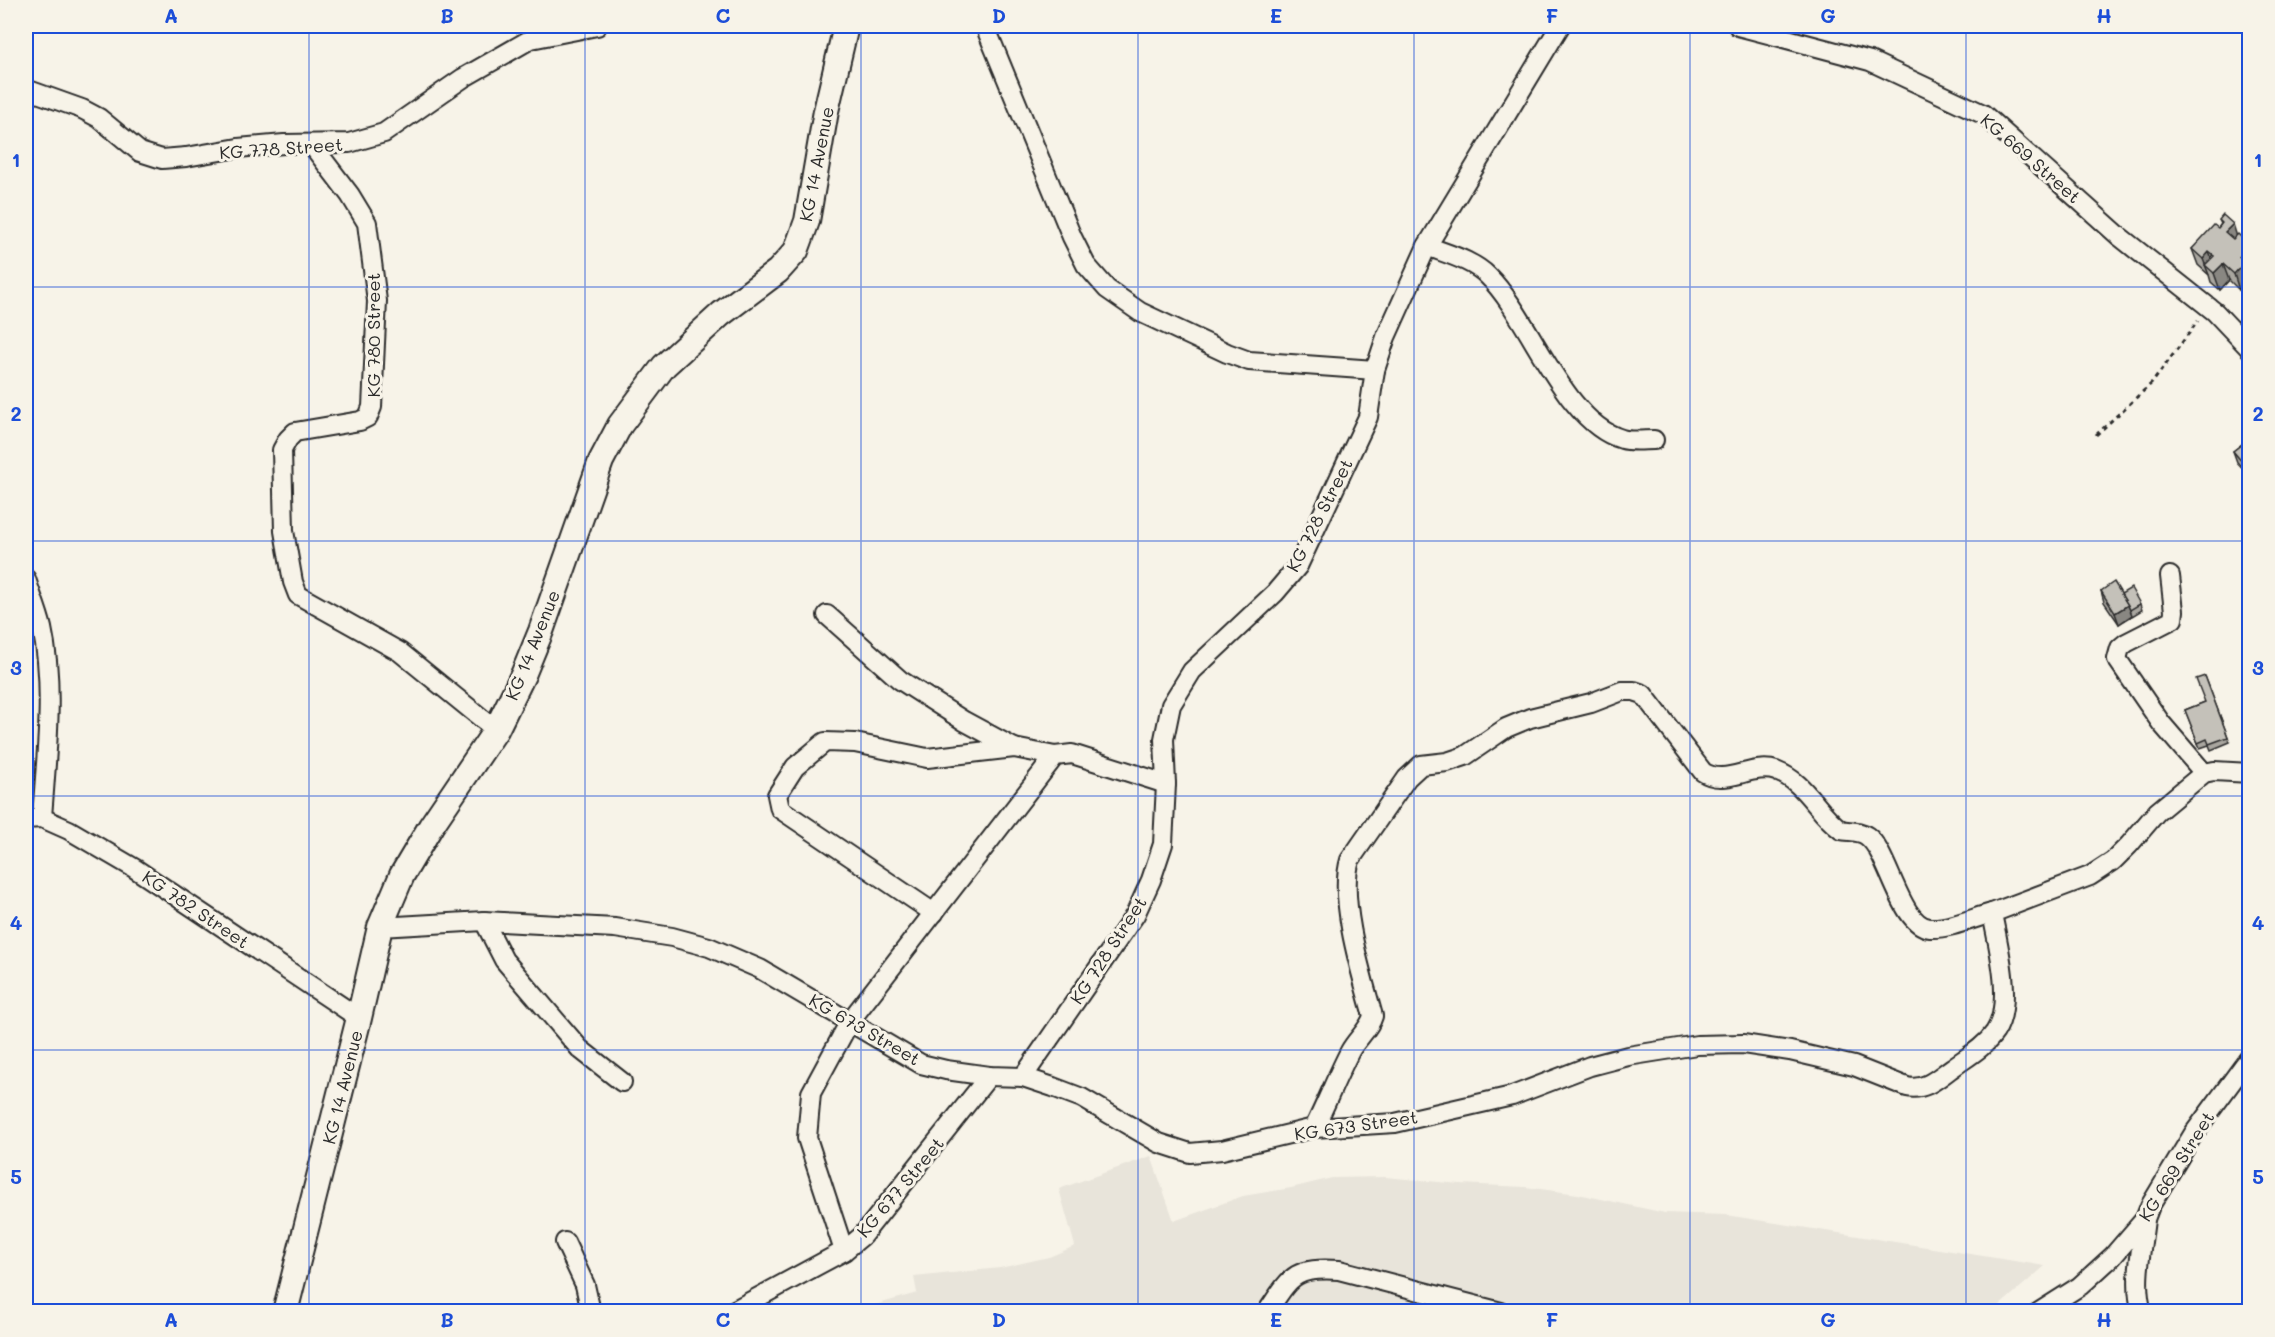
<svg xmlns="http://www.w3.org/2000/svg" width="2275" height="1337" font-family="Mali,sans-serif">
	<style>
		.built { fill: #e8e4da }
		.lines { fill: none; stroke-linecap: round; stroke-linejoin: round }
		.street-casing { stroke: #2b2b2b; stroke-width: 22 }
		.secondary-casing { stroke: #2b2b2b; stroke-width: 28 }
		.path { stroke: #2b2b2b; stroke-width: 3; stroke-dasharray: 4.5 4.5; stroke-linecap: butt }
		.street { stroke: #f7f3e8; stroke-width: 18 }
		.secondary { stroke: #f7f3e8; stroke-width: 24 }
		.wall { fill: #a9a69f; stroke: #2b2b2b; stroke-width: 1.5 }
		.shaded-wall { fill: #898782; stroke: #2b2b2b; stroke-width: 1.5 }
		.building { fill: #c4c1b9; stroke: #2b2b2b; stroke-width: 1.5 }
		.grid { fill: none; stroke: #1d4ed8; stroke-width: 1.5; stroke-opacity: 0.55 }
		.labels { text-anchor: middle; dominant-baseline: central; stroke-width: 6; stroke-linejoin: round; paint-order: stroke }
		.street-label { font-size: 18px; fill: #2b2b2b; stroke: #f7f3e8 }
		.neatline { fill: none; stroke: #1d4ed8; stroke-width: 2 }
		.grid-label { font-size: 20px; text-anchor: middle; font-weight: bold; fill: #1d4ed8 }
	</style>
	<rect width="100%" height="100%" fill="#f7f3e8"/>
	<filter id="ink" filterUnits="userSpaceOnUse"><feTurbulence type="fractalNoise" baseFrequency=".0167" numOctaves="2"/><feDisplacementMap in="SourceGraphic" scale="12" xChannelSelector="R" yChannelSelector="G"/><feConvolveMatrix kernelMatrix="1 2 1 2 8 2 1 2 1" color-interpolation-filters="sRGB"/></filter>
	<g filter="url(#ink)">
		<polygon class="built" points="1151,1156 1174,1221 1243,1196 1291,1188 1332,1178 1385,1177 1460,1184 1525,1187 1578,1194 1665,1213 1726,1215 2045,1266 1992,1312 850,1312 917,1293 914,1277 1000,1268 1049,1257 1075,1246 1059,1189"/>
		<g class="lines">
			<defs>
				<g id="street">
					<polyline points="985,26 1072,237 1086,265 1107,289 1140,312 1227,353 1249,361 1375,370"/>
					<polyline points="1738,26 1870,61 1983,114 2119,236 2215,312 2250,349"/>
					<polyline points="26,89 82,109 99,118 140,152 162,159 186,157 238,148 284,144 349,143 384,133 463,78 531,39 597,26"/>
					<polyline points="312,145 350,195 367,223 377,301 372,407 368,417 360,421 295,432 288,439 282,450 284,531 293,582 298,595 400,652 496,730"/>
					<path d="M1427 246C1447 254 1472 260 1488 276 1530 317 1564 423 1622 439 1632 442 1644 440 1654 440"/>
					<polyline points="2170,576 2174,611 2173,619 2126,643 2120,648 2117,659 2161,723 2204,773"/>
					<path d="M26 579C31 595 38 611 42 628 55 686 46 758 42 818"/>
					<polyline points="827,615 900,680 964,721 1014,748"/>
					<polyline points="26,819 42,818 69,830 134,868 359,1018"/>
					<polyline points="934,913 780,809 777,795 795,767 825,742 855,743 927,758 1014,748 1055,756"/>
					<polyline points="484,921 504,960 580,1049 622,1082"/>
					<path d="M380 927 484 921 615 928 672 937 709 947 760 969 921 1064 946 1070 989 1076 1023 1077 1053 1087 1082 1098 1159 1143 1190 1153 1222 1150 1314 1128 1395 1123 1512 1096 1590 1066 1628 1056 1697 1045 1743 1044 1790 1051 1854 1066 1907 1087C1925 1091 1938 1078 1952 1068 1967 1057 1984 1048 1995 1032 2014 1003 1998 946 1992 913L2090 876 2113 861 2129 845 2157 812 2204 773 2214 771 2250 773"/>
					<polyline points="1023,1077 1135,915 1151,880 1163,844 1166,784 1164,739 1171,705 1192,671 1275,593 1298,566 1368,417 1375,370 1386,337 1427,246 1560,26"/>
					<path d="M1314 1128C1327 1102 1337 1076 1350 1051 1357 1038 1369 1030 1373 1016 1362 976 1338 899 1350 860L1407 778 1421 765 1447 762 1465 756 1506 728 1530 718 1591 703 1622 691H1634L1643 694 1703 772C1725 787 1752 763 1776 771 1806 782 1816 812 1841 830 1849 832 1859 830 1867 836 1889 852 1900 926 1930 928 1950 929 1973 918 1992 913"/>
					<polyline points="565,1242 585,1285 591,1312"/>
					<polyline points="844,1251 807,1138 811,1093 850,1021 1055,756 1072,754 1166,784"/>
					<polyline points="731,1312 844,1251 862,1236 989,1076"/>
					<path d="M1267 1312C1291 1276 1294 1267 1339 1270L1501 1312"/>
					<polyline points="2039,1312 2080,1286 2113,1256 2145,1219 2150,1206 2194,1133 2250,1057"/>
					<path d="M2142 1312C2133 1283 2142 1248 2145 1219"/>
				</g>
				<polyline id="secondary" points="285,1312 359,1018 380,927 402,875 431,826 496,730 523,675 541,631 601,461 620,425 664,366 721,314 778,271 796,251 807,221 826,111 846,26"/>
			</defs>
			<use href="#street" class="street-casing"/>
			<use href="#secondary" class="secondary-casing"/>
			<polyline class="path" points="2096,435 2152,383 2198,321"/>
			<use href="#street" class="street"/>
			<use href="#secondary" class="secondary"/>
		</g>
		<g class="wall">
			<polygon points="2219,220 2237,236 2242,238 2250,235 2250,267 2248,270 2250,275 2250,279 2239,290 2229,280 2220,290 2211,282 2209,275 2198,265 2192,249 2218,228 2221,224"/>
			<polygon points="2250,438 2250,476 2237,462 2233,451"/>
			<polygon points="2101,591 2140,604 2142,610 2119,624 2104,602"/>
			<polygon points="2205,676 2230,742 2211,750 2209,745 2200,748 2185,710 2205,702"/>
		</g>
		<g class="shaded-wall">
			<polygon points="2233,224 2238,240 2231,248 2225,232"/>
			<polygon points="2250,245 2250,267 2248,270 2250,275 2250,279 2239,290 2234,274 2239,257"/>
			<polygon points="2209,252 2215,268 2205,265 2209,275 2203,259"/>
			<polygon points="2223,264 2229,280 2220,290 2214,273"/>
			<polygon points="2128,605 2132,615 2119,624 2115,613"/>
		</g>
		<g class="building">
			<polygon points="2223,215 2233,224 2225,232 2233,239 2238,234 2242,238 2247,233 2250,235 2250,245 2239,257 2245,262 2234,274 2223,264 2214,273 2205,265 2214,256 2209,252 2203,259 2192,249 2214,225 2218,228 2222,223 2219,220"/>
			<polygon points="2250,438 2250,468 2248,469 2233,451"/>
			<polygon points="2114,582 2128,605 2115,613 2101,591"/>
			<polygon points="2131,588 2140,604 2130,610 2128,605 2121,594"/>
			<polygon points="2205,676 2228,737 2209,744 2207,739 2198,743 2185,710 2205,702 2196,679"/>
		</g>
	</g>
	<path class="grid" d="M309 26V1312M585 26V1312M861 26V1312M1138 26V1312M1414 26V1312M1690 26V1312M1966 26V1312M26 287H2250M26 541H2250M26 796H2250M26 1050H2250"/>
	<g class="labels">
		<g class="street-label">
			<text transform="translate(281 148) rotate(-4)">KG 778 Street</text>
			<text transform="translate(2031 158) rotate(41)">KG 669 Street</text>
			<text transform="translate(816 164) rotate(-79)">KG 14 Avenue</text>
			<text transform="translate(373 335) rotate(-90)">KG 780 Street</text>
			<text transform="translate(1319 515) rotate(-63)">KG 728 Street</text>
			<text transform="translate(532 645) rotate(-68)">KG 14 Avenue</text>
			<text transform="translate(196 909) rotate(34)">KG 782 Street</text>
			<text transform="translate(1108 950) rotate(-57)">KG 728 Street</text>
			<text transform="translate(865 1029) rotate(30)">KG 673 Street</text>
			<text transform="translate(342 1087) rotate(-76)">KG 14 Avenue</text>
			<text transform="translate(1356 1125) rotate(-8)">KG 673 Street</text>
			<text transform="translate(2176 1166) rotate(-58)">KG 669 Street</text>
			<text transform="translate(900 1187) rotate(-50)">KG 677 Street</text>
		</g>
	</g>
	<rect width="2275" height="1337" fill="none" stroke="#f7f3e8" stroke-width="66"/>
	<rect x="33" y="33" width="2209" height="1271" class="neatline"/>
	<g class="grid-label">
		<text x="171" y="23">A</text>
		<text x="447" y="23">B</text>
		<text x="723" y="23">C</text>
		<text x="999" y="23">D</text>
		<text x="1276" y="23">E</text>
		<text x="1552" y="23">F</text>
		<text x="1828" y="23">G</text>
		<text x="2104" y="23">H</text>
		<text x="16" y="167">1</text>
		<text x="2258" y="167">1</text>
		<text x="16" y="421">2</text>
		<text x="2258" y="421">2</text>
		<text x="16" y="675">3</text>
		<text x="2258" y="675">3</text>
		<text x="16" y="930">4</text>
		<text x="2258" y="930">4</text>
		<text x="16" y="1184">5</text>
		<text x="2258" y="1184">5</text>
		<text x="171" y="1327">A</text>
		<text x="447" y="1327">B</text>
		<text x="723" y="1327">C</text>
		<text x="999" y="1327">D</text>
		<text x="1276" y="1327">E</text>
		<text x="1552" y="1327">F</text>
		<text x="1828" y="1327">G</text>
		<text x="2104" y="1327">H</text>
	</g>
</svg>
